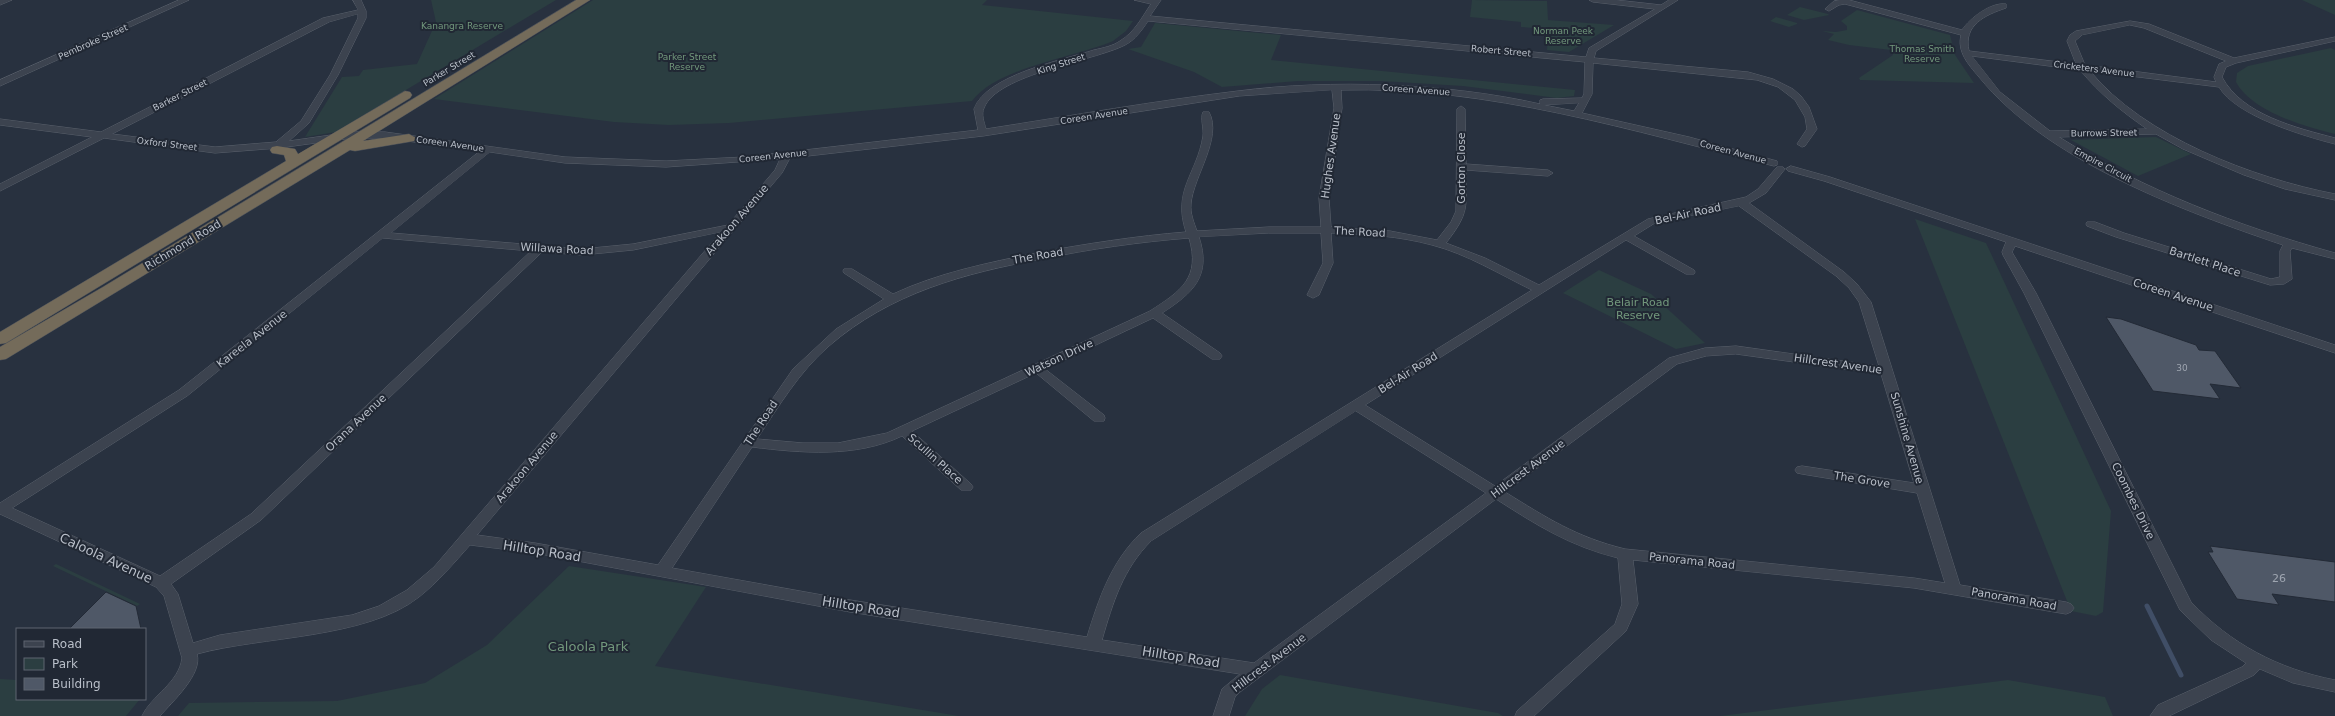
<svg xmlns="http://www.w3.org/2000/svg" width="2335" height="716" font-family="'DejaVu Sans',sans-serif">
	<style>
		.green { fill: #2b3e41 }
		.lines { fill: none; stroke-linecap: round; stroke-linejoin: round }
		.stream { stroke: #404e66; stroke-width: 5 }
		.building { fill: #4f5867; stroke: #232a36 }
		.minor-casing { stroke: #5a616c; stroke-width: 1 }
		.highway-casing { stroke: #474e59; stroke-width: 1 }
		.minor { fill: #3c434f; fill-rule: evenodd }
		.highway { fill: #746b5a; fill-rule: evenodd }
		.labels { text-anchor: middle; dominant-baseline: central; stroke-width: 4; stroke-linejoin: round; paint-order: stroke }
		.far-park-label { font-size: 9px; fill: #72987c; stroke: #212834 }
		.far-street-label { font-size: 9px; fill: #b9bfc9; stroke: #212834 }
		.number-label { font-size: 9px; fill: #9ea5b0 }
		.street-label { font-size: 11px; fill: #b9bfc9; stroke: #212834 }
		.park-label { font-size: 11px; fill: #72987c; stroke: #212834 }
		.near-number-label { font-size: 11px; fill: #9ea5b0 }
		.near-street-label { font-size: 13px; fill: #b9bfc9; stroke: #212834 }
		.near-park-label { font-size: 13px; fill: #72987c; stroke: #212834 }
	</style>
	<rect width="100%" height="100%" fill="#28313f"/>
	<g class="green">
		<polygon points="431,0 556,0 336,132 305,137 342,77 359,76 363,70 417,64 436,22"/>
		<path d="M593 0H987L982 5 1133 21 1126 31 1113 41C1073 58 998 67 972 101L729 123 669 125 614 122 434 99Z"/>
		<polygon points="1472,0 1547,1 1548,20 1614,25 1569,52 1547,50 1548,29 1521,27 1521,22 1470,17"/>
		<polygon points="2302,0 2335,0 2335,15"/>
		<polygon points="1800,7 1828,14 1829,15 1804,20 1787,15"/>
		<polygon points="1857,10 1950,35 1955,55 1974,83 1860,80 1859,78 1893,55 1891,50 1849,45 1828,40 1834,34 1822,31 1836,32 1847,30 1847,26 1841,21"/>
		<polygon points="1776,17 1797,23 1797,24 1789,27 1770,21"/>
		<polygon points="1155,23 1281,35 1271,60 1575,90 1574,96 1557,98 1463,86 1381,81 1298,81 1222,87 1194,72 1128,49 1141,47"/>
		<path d="M2331 48 2335 50V134C2305 127 2251 111 2236 82L2237 73 2248 66Z"/>
		<polygon points="2156,137 2191,154 2138,176 2071,140"/>
		<polygon points="1915,219 1986,243 2111,511 2103,612 2096,616 2071,611"/>
		<polygon points="1599,270 1651,294 1705,343 1676,349 1563,293"/>
		<polygon points="56,564 140,604 137,606 53,566"/>
		<polygon points="569,566 706,587 655,666 959,716 178,716 189,703 337,701 425,683 487,645"/>
		<polygon points="1280,675 1498,713 1503,716 1245,716 1262,689"/>
		<polygon points="0,679 17,680 17,699 140,699 126,716 0,716"/>
		<polygon points="2008,680 2105,697 2113,716 1720,716"/>
	</g>
	<g class="lines">
		<polyline class="stream" points="2147,606 2181,675"/>
	</g>
	<g class="building">
		<polygon points="2106,317 2121,319 2196,345 2199,350 2215,351 2241,388 2210,384 2220,399 2153,391"/>
		<polygon points="2210,546 2335,562 2335,602 2272,594 2279,605 2237,599 2208,552 2213,552"/>
		<polygon points="106,592 136,606 141,629 69,629"/>
	</g>
	<g class="lines">
		<defs>
			<g id="minor">
				<polygon points="0,0 12,0 0,5"/>
				<polygon points="179,0 189,0 0,86 0,80"/>
				<path d="M353 0H361L366 11V18L338 75 309 123 289 141 352 132H385L565 157 666 161 744 157 978 130 974 109C986 75 1063 60 1094 50 1103 48 1113 46 1120 41 1135 32 1142 17 1151 4L1134 0H1161L1150 16 1586 57 1589 48 1655 9 1593 2 1589 0H1616L1661 5 1669 0H1678L1596 51 1594 58 1748 72 1773 79 1793 89 1801 96 1809 107 1817 129 1805 146 1802 147 1797 144 1807 129 1805 117 1795 100 1778 87 1757 80 1593 63 1592 94 1582 113 1689 137 1777 161V165L1774 166C1632 131 1489 86 1341 90L1342 108 1329 198 1331 227 1390 231 1437 240 1451 222 1456 211 1457 109 1461 106 1465 109 1466 164 1548 170 1553 173 1548 176 1466 170C1466 208 1470 212 1446 243L1485 258 1539 285 1648 219 1746 197 1758 189 1777 167H1783L1785 169 1766 193 1749 203 1844 272 1857 284 1871 302 1960 585 2066 602 2071 604 2074 608 2071 612 2066 614 1914 588 1633 560 1638 604 1626 631 1534 716H1515L1517 711 1615 624 1622 604 1618 558C1570 546 1538 526 1496 499L1240 692 1235 697 1229 716H1213L1222 689 1240 674 850 612 535 553 470 545C454 563 438 582 419 597 366 639 262 636 197 654 203 674 172 702 160 716H142C152 695 179 683 182 658L164 596 156 587 0 514V503L179 390 480 151 385 138H352L279 148 215 153 104 138 0 191V184L92 137 0 125V119L101 132 323 18 358 10ZM358 14V18L330 75 301 121 276 142 215 147 112 134 329 22ZM1148 21 1585 62 1584 94 1582 98 1543 99 1540 100V104C1448 83 1331 79 1238 91 1154 101 1070 116 986 129 984 122 981 114 984 108 997 74 1094 61 1125 45 1135 40 1142 30 1148 21ZM1332 90 1334 108 1319 198 1321 227H1269L1197 231C1194 223 1190 213 1191 204 1193 177 1223 138 1209 112H1203C1200 118 1204 129 1203 136 1197 174 1172 190 1186 232 1136 236 1085 244 1036 253 987 263 938 273 893 294L852 269H844L843 271 844 273 884 299 836 329 793 369 658 565 535 543 477 535 782 173 790 158 983 136 1239 96ZM1579 103 1574 111 1544 105ZM490 152 565 163 666 167 780 159 775 170 728 225 633 244 582 249 391 233ZM1739 206 1836 276 1849 288 1859 302 1879 366 1736 346 1705 348 1669 358 1495 486 1365 405 1626 240 1686 274H1694L1695 272 1694 270 1634 236 1655 223ZM721 232 434 567 407 590 379 606 352 615 220 635 193 643 178 594 171 584 261 520 542 252 582 255 633 250ZM1269 233H1321L1323 263 1307 295 1313 298 1319 295 1333 263 1331 233C1365 234 1399 236 1432 245 1467 254 1499 274 1532 290L1141 533C1111 562 1099 598 1087 637L850 600 672 568 752 447C801 453 856 458 902 436L961 490H971L973 487 971 484 912 431 1036 373 1094 421H1104L1105 418 1104 415 1045 369 1153 318 1212 359H1220L1222 356 1220 353 1162 313C1193 293 1212 276 1199 237ZM383 238 531 251 251 514 160 576 12 508 187 396ZM1189 238C1201 278 1181 291 1150 311L887 433 838 443H803L757 439C779 406 799 372 829 346 890 293 965 273 1042 259 1090 249 1139 242 1189 238ZM1736 354 1881 374 1914 483 1802 466 1797 467 1795 470 1797 473 1802 474 1917 493 1945 583 1914 578 1625 549C1576 537 1547 518 1505 492L1677 364 1706 356ZM1356 411 1486 493 1254 663 1102 640C1113 602 1123 569 1151 541Z"/>
				<path d="M1840 0H1849L1962 30C1970 18 1991 2 2006 4V8C1985 15 1963 25 1969 51L2076 64 2067 41 2070 35 2076 31 2130 21 2149 24 2234 58 2335 37V41L2236 63 2226 67 2222 77C2242 115 2297 128 2335 138V144C2304 136 2236 116 2219 87L2090 71C2144 137 2253 178 2335 194V200L2285 189 2244 175 2183 149 2156 134 2059 137C2144 190 2238 226 2335 253V259L2292 248 2290 251 2292 279 2284 284 2270 285 2116 237 2087 226 2086 224 2087 222H2095L2124 233 2271 279 2280 277V251L2283 245C2183 211 2047 161 1979 77 1968 64 1957 52 1961 35L1845 4 1839 5 1829 11 1825 9 1834 1ZM2130 25 2144 28 2226 61 2219 64 2214 77 2216 82 2085 65 2075 41 2082 35ZM1972 56 2080 70C2100 94 2121 111 2147 129L2050 131 2000 92Z"/>
				<path d="M1791 166 1830 177 2335 345V353L2015 246 2012 252 2036 293 2191 602C2231 644 2278 669 2335 680V692L2293 683 2260 669 2254 675 2169 716H2150L2158 705 2242 667 2246 663 2211 640 2180 610 2024 293 2003 255 2002 252 2006 242 1824 181 1788 171 1786 169Z"/>
			</g>
			<g id="highway">
				<polygon points="576,0 590,0 363,141 409,134 416,138 414,141 355,151 350,150 6,359 0,360 0,347 103,287"/>
				<polygon points="405,91 410,92 412,95 410,98 6,343 0,344 0,332 286,161 284,155 272,153 270,150 272,147 277,146 295,149 298,154"/>
			</g>
		</defs>
		<use href="#minor" class="minor-casing"/>
		<use href="#highway" class="highway-casing"/>
		<use href="#minor" class="minor"/>
		<use href="#highway" class="highway"/>
	</g>
	<g class="labels">
		<g class="far-park-label">
			<text x="462" y="26">Kanangra Reserve</text>
			<text x="1563" y="31">Norman Peek<tspan x="1563" dy="10">Reserve</tspan></text>
			<text x="1922" y="49">Thomas Smith<tspan x="1922" dy="10">Reserve</tspan></text>
			<text x="687" y="57">Parker Street<tspan x="687" dy="10">Reserve</tspan></text>
		</g>
		<g class="far-street-label">
			<text transform="translate(93 42) rotate(-24)">Pembroke Street</text>
			<text transform="translate(1501 51) rotate(5)">Robert Street</text>
			<text transform="translate(1061 64) rotate(-18)">King Street</text>
			<text transform="translate(449 69) rotate(-31)">Parker Street</text>
			<text transform="translate(2094 69) rotate(7)">Cricketers Avenue</text>
			<text transform="translate(1416 90) rotate(4)">Coreen Avenue</text>
			<text transform="translate(180 95) rotate(-27)">Barker Street</text>
			<text transform="translate(1094 116) rotate(-9)">Coreen Avenue</text>
			<text transform="translate(2104 133) rotate(-1)">Burrows Street</text>
			<text transform="translate(167 144) rotate(7)">Oxford Street</text>
			<text transform="translate(450 144) rotate(8)">Coreen Avenue</text>
			<text transform="translate(1733 152) rotate(15)">Coreen Avenue</text>
			<text transform="translate(773 156) rotate(-6)">Coreen Avenue</text>
			<text transform="translate(2103 165) rotate(28)">Empire Circuit</text>
		</g>
		<g class="number-label">
			<text x="2182" y="368">30</text>
		</g>
		<g class="street-label">
			<text transform="translate(1331 156) rotate(-82)">Hughes Avenue</text>
			<text transform="translate(1461 168) rotate(-90)">Gorton Close</text>
			<text transform="translate(1688 214) rotate(-12)">Bel-Air Road</text>
			<text transform="translate(737 220) rotate(-49)">Arakoon Avenue</text>
			<text transform="translate(1360 232) rotate(3)">The Road</text>
			<text transform="translate(183 245) rotate(-31)">Richmond Road</text>
			<text transform="translate(557 249) rotate(3)">Willawa Road</text>
			<text transform="translate(1038 256) rotate(-10)">The Road</text>
			<text transform="translate(2205 262) rotate(18)">Bartlett Place</text>
			<text transform="translate(2173 295) rotate(18)">Coreen Avenue</text>
			<text transform="translate(252 339) rotate(-38)">Kareela Avenue</text>
			<text transform="translate(1059 358) rotate(-25)">Watson Drive</text>
			<text transform="translate(1838 364) rotate(8)">Hillcrest Avenue</text>
			<text transform="translate(1408 373) rotate(-32)">Bel-Air Road</text>
			<text transform="translate(356 423) rotate(-43)">Orana Avenue</text>
			<text transform="translate(761 423) rotate(-57)">The Road</text>
			<text transform="translate(1907 438) rotate(74)">Sunshine Avenue</text>
			<text transform="translate(935 459) rotate(42)">Scullin Place</text>
			<text transform="translate(527 467) rotate(-50)">Arakoon Avenue</text>
			<text transform="translate(1528 469) rotate(-37)">Hillcrest Avenue</text>
			<text transform="translate(1862 480) rotate(9)">The Grove</text>
			<text transform="translate(2133 501) rotate(64)">Coombes Drive</text>
			<text transform="translate(1692 561) rotate(6)">Panorama Road</text>
			<text transform="translate(2014 599) rotate(10)">Panorama Road</text>
			<text transform="translate(1269 663) rotate(-37)">Hillcrest Avenue</text>
		</g>
		<g class="park-label">
			<text x="1638" y="302">Belair Road<tspan x="1638" dy="13">Reserve</tspan></text>
		</g>
		<g class="near-number-label">
			<text x="2279" y="578">26</text>
		</g>
		<g class="near-street-label">
			<text transform="translate(542 551) rotate(9)">Hilltop Road</text>
			<text transform="translate(106 558) rotate(25)">Caloola Avenue</text>
			<text transform="translate(861 607) rotate(9)">Hilltop Road</text>
			<text transform="translate(1181 657) rotate(9)">Hilltop Road</text>
		</g>
		<g class="near-park-label">
			<text x="588" y="646">Caloola Park</text>
		</g>
	</g>
	<rect x="16" y="628" width="130" height="72" fill="#212834" stroke="#5e6470"/>
	<rect x="24" y="641" width="20" height="6" fill="#3c434f" stroke="#5e6470"/>
	<text x="52" y="648" font-size="12" fill="#b9bfc9">Road</text>
	<rect x="24" y="658" width="20" height="12" fill="#2b3e41" stroke="#5e6470"/>
	<text x="52" y="668" font-size="12" fill="#b9bfc9">Park</text>
	<rect x="24" y="678" width="20" height="12" fill="#4f5867" stroke="#5e6470"/>
	<text x="52" y="688" font-size="12" fill="#b9bfc9">Building</text>
</svg>
